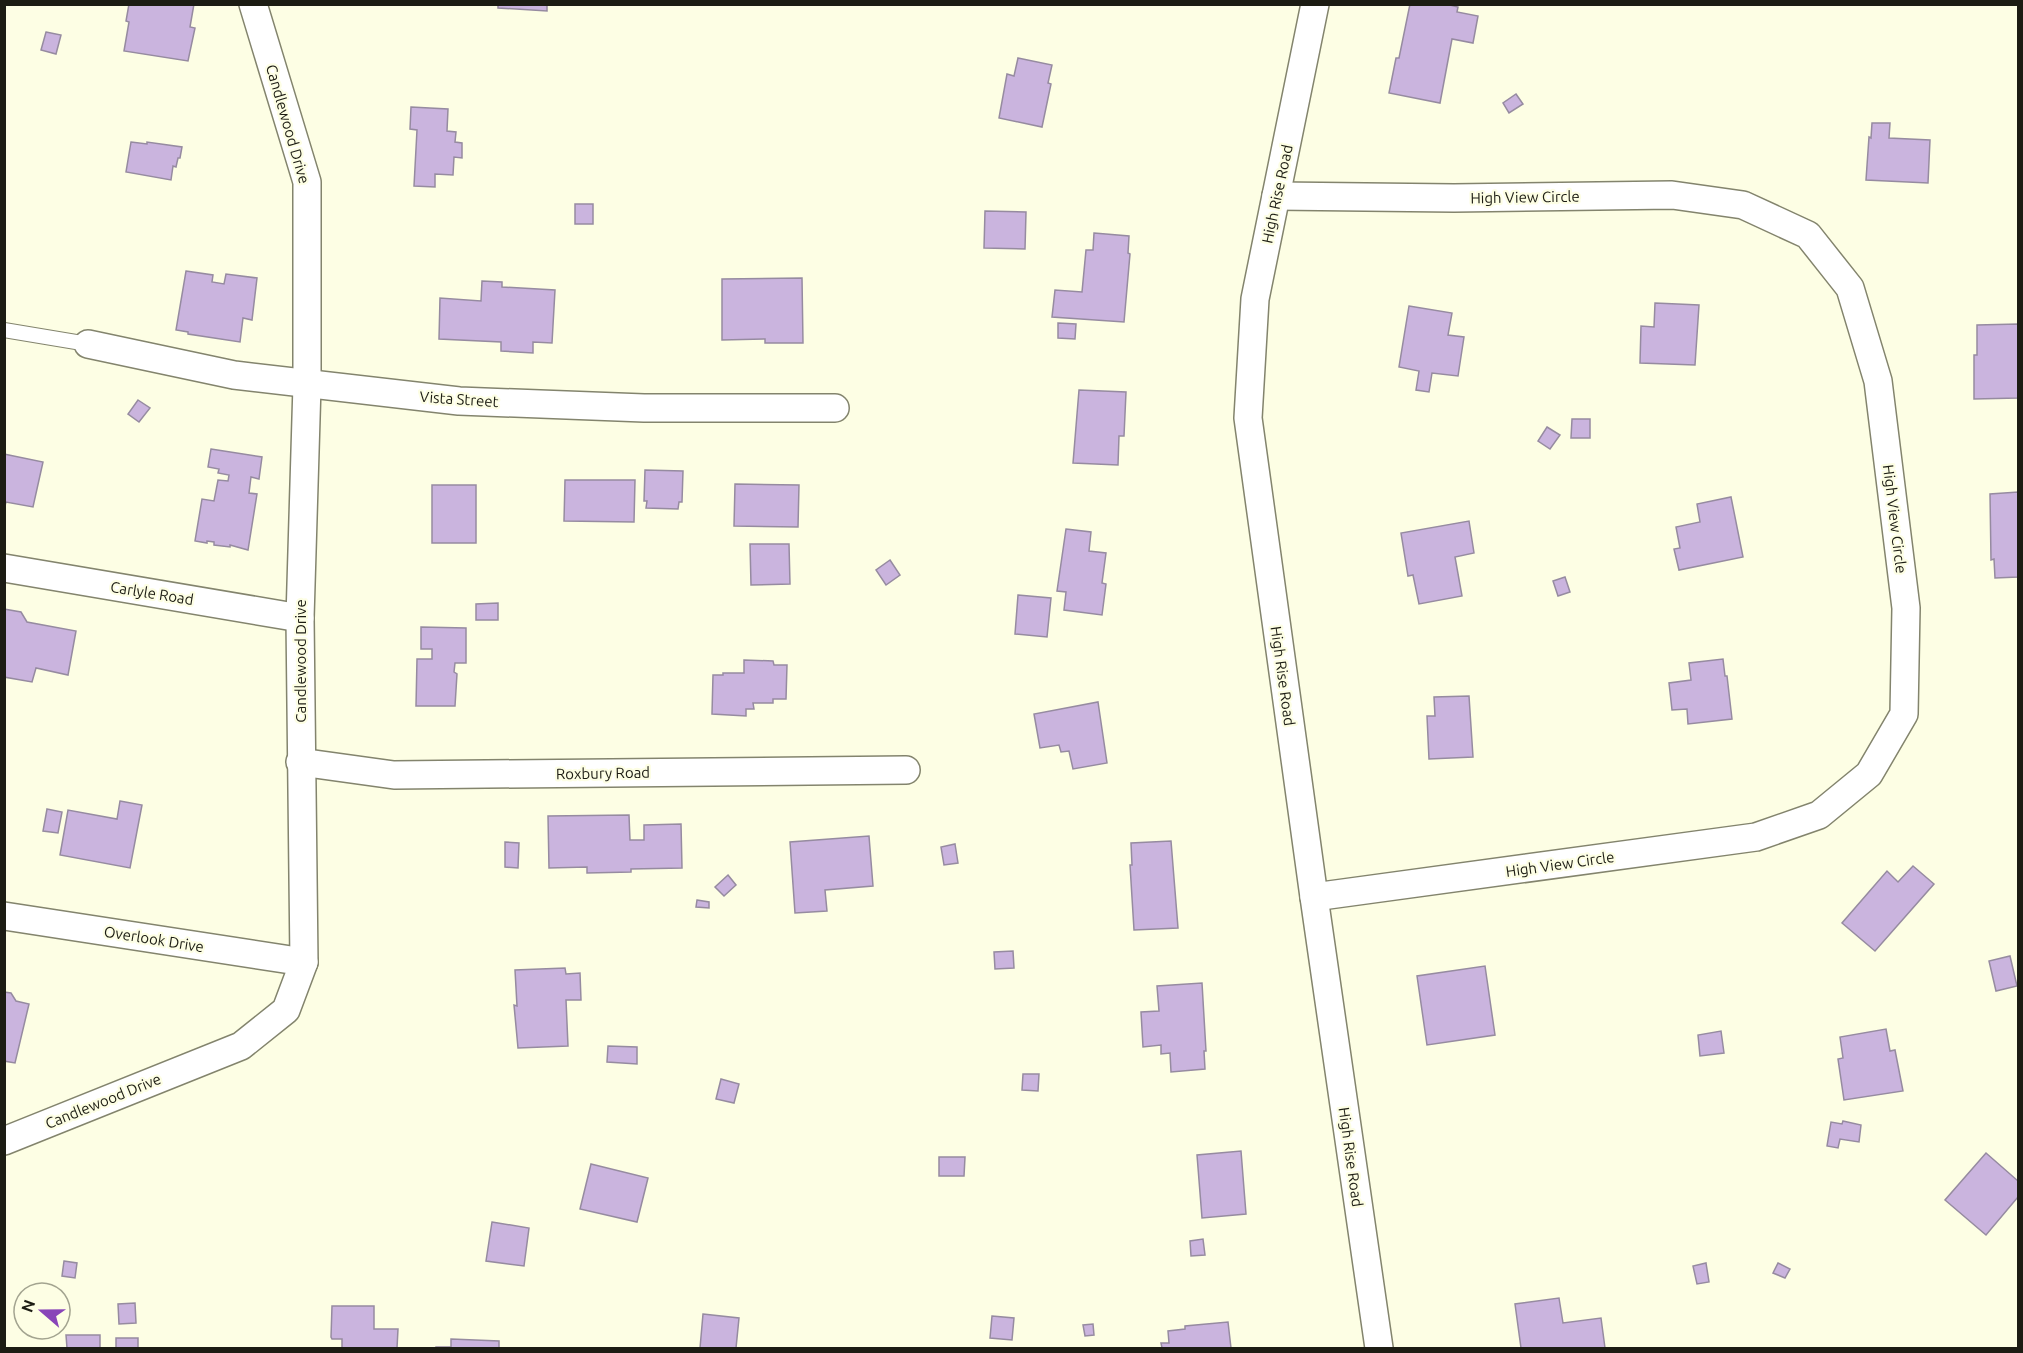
<svg xmlns="http://www.w3.org/2000/svg" width="2023" height="1353" font-family="Ubuntu,sans-serif">
	<style>
		.building { fill: #cab4de; stroke: #968ba0; stroke-width: 1.5 }
		.lines { fill: none; stroke-linecap: round; stroke-linejoin: round }
		.service-casing { stroke: #83846d; stroke-width: 16 }
		.minor-casing { stroke: #83846d; stroke-width: 30 }
		.service { stroke: #fff; stroke-width: 14 }
		.minor { stroke: #fff; stroke-width: 27 }
		.labels { text-anchor: middle; dominant-baseline: central; stroke-width: 4.5; stroke-linejoin: round; paint-order: stroke }
		.street-label { font-size: 15px; fill: #1c1c13; stroke: #fdfee4 }
	</style>
	<rect width="100%" height="100%" fill="#fdfee4"/>
	<g class="building">
		<polygon points="129,4 194,4 190,27 195,28 188,61 124,51 129,22 126,21"/>
		<polygon points="498,4 547,4 547,11 498,8"/>
		<polygon points="1410,4 1446,4 1458,7 1457,12 1478,16 1473,43 1452,39 1440,103 1389,93 1396,58 1399,58"/>
		<polygon points="46,32 61,35 56,54 41,50"/>
		<polygon points="1018,58 1052,65 1048,83 1051,84 1042,127 999,118 1007,74 1014,76"/>
		<polygon points="1516,94 1523,104 1509,113 1503,103"/>
		<polygon points="411,107 448,109 447,131 456,132 455,142 462,143 462,158 454,157 453,175 435,174 435,187 414,186 417,130 410,129"/>
		<polygon points="1872,123 1890,123 1889,138 1930,140 1928,183 1866,180 1869,137 1871,138"/>
		<polygon points="131,142 147,144 147,142 182,147 180,158 178,158 176,167 173,166 171,180 126,172"/>
		<rect x="575" y="204" width="18" height="20"/>
		<polygon points="985,211 1026,212 1025,249 984,248"/>
		<polygon points="1094,233 1129,236 1128,253 1130,254 1124,322 1052,317 1055,290 1082,292 1086,250 1093,250"/>
		<polygon points="186,271 213,275 212,282 224,284 226,274 257,278 252,320 243,318 240,342 188,334 188,332 176,330"/>
		<polygon points="802,278 803,343 765,343 765,339 722,340 722,279"/>
		<polygon points="482,281 502,282 502,287 555,290 552,343 533,342 533,353 501,351 501,342 439,339 440,298 481,301"/>
		<polygon points="1655,303 1699,305 1695,365 1640,363 1641,326 1654,327"/>
		<polygon points="1409,306 1452,313 1448,335 1464,337 1458,376 1432,373 1429,392 1416,390 1419,371 1399,367"/>
		<polygon points="1058,323 1076,324 1075,339 1058,338"/>
		<polygon points="2018,324 2018,398 1974,399 1974,355 1977,355 1977,325"/>
		<polygon points="1079,390 1126,392 1124,436 1119,436 1118,465 1073,463"/>
		<polygon points="138,400 150,408 139,422 128,414"/>
		<polygon points="1572,419 1590,419 1590,438 1571,438"/>
		<polygon points="1547,427 1560,435 1550,449 1538,441"/>
		<polygon points="211,449 262,457 259,479 251,477 249,493 257,494 248,550 230,545 230,547 214,545 214,542 207,541 207,543 195,541 202,499 214,501 218,480 228,481 229,475 218,473 219,469 208,467"/>
		<polygon points="4,454 43,462 33,507 6,502 4,509"/>
		<polygon points="645,470 683,471 682,502 679,502 678,509 646,508 647,501 644,501"/>
		<polygon points="565,480 635,480 634,522 564,521"/>
		<polygon points="735,484 799,485 798,527 734,526"/>
		<rect x="432" y="485" width="44" height="58"/>
		<polygon points="2018,492 2018,577 1995,578 1994,559 1991,560 1990,494"/>
		<polygon points="1731,497 1743,557 1679,570 1674,549 1680,548 1676,527 1700,522 1697,504"/>
		<polygon points="1469,521 1474,553 1455,557 1462,596 1419,604 1413,575 1408,576 1401,533"/>
		<polygon points="1066,529 1091,532 1089,551 1106,553 1102,583 1106,584 1102,615 1064,610 1066,592 1057,591"/>
		<polygon points="750,544 789,544 790,584 751,585"/>
		<polygon points="890,560 900,575 886,585 876,570"/>
		<polygon points="1565,577 1570,592 1558,596 1553,581"/>
		<polygon points="1018,595 1051,598 1047,637 1015,634"/>
		<polygon points="498,603 498,620 476,620 476,604"/>
		<polygon points="4,609 21,612 27,622 76,631 68,675 36,668 32,682 4,677"/>
		<polygon points="421,627 466,628 466,663 455,663 454,672 457,674 455,706 416,706 417,659 432,659 432,649 421,649"/>
		<polygon points="1723,659 1725,676 1727,676 1732,719 1688,724 1687,709 1672,710 1669,683 1691,680 1689,663"/>
		<polygon points="744,660 773,661 774,665 787,665 786,699 773,699 773,703 753,703 754,709 746,709 746,716 712,714 713,675 723,675 723,673 744,673"/>
		<polygon points="1469,696 1473,757 1429,759 1427,716 1435,716 1434,697"/>
		<polygon points="1098,702 1107,763 1073,769 1069,751 1061,752 1059,745 1040,748 1034,714"/>
		<polygon points="120,801 142,805 130,868 60,855 68,810 117,819"/>
		<polygon points="47,809 62,812 58,833 43,831"/>
		<polygon points="629,815 630,840 644,840 644,825 681,824 682,868 631,869 631,872 587,873 587,867 549,868 548,816"/>
		<polygon points="869,836 873,886 825,890 827,911 795,913 790,842"/>
		<polygon points="1171,841 1178,928 1134,930 1130,865 1132,865 1131,843"/>
		<polygon points="505,842 519,843 518,868 505,867"/>
		<polygon points="955,844 958,863 944,865 941,847"/>
		<polygon points="1913,866 1934,884 1875,951 1842,923 1887,871 1898,882"/>
		<polygon points="728,875 736,885 724,896 715,887"/>
		<polygon points="697,900 709,902 709,908 696,907"/>
		<polygon points="1013,951 1014,968 995,969 994,952"/>
		<polygon points="2010,956 2017,986 1996,991 1989,961"/>
		<polygon points="1485,966 1495,1035 1427,1045 1417,976"/>
		<polygon points="565,968 566,974 580,973 581,1000 566,1000 568,1046 518,1048 514,1005 517,1006 515,970"/>
		<polygon points="1202,983 1206,1051 1204,1051 1205,1069 1171,1072 1170,1053 1161,1054 1161,1045 1143,1047 1141,1012 1159,1011 1157,986"/>
		<polygon points="4,992 11,993 16,1001 29,1004 15,1063 4,1061"/>
		<polygon points="1886,1029 1890,1051 1895,1050 1903,1091 1844,1100 1838,1059 1843,1058 1840,1037"/>
		<polygon points="1721,1031 1724,1053 1700,1056 1698,1035"/>
		<polygon points="608,1046 637,1047 637,1064 607,1062"/>
		<polygon points="1023,1074 1039,1074 1038,1091 1022,1090"/>
		<polygon points="721,1079 739,1084 734,1103 716,1099"/>
		<polygon points="1843,1121 1861,1125 1859,1142 1840,1139 1838,1148 1827,1146 1831,1122 1842,1124"/>
		<polygon points="1241,1151 1246,1214 1202,1218 1197,1155"/>
		<polygon points="1986,1153 2018,1181 2018,1197 1986,1235 1945,1200"/>
		<polygon points="939,1157 965,1157 964,1176 939,1176"/>
		<polygon points="591,1164 648,1178 637,1222 580,1209"/>
		<polygon points="492,1222 529,1228 524,1266 486,1261"/>
		<polygon points="1203,1239 1205,1255 1191,1256 1190,1241"/>
		<polygon points="64,1261 77,1263 75,1278 62,1276"/>
		<polygon points="1706,1263 1709,1282 1697,1284 1693,1266"/>
		<polygon points="1778,1263 1790,1269 1785,1278 1773,1273"/>
		<polygon points="1559,1298 1563,1323 1601,1318 1605,1348 1521,1348 1515,1304"/>
		<polygon points="135,1303 136,1323 119,1324 118,1304"/>
		<polygon points="332,1306 374,1306 374,1329 398,1329 397,1348 342,1348 342,1339 332,1339 331,1337"/>
		<polygon points="703,1314 739,1318 736,1348 700,1348"/>
		<polygon points="992,1316 1014,1318 1012,1340 990,1338"/>
		<polygon points="1228,1322 1231,1348 1162,1348 1161,1343 1169,1343 1168,1331 1185,1329 1185,1326"/>
		<polygon points="1093,1324 1094,1335 1085,1336 1083,1325"/>
		<polygon points="66,1335 100,1335 100,1348 67,1348"/>
		<rect x="116" y="1338" width="22" height="10"/>
		<polygon points="451,1339 499,1341 499,1348 436,1348 436,1347 451,1347"/>
	</g>
	<g class="lines">
		<defs>
			<polyline id="service" points="4,330 88,344"/>
			<g id="minor">
				<polyline points="1315,4 1255,299 1248,418 1314,897 1379,1348"/>
				<polyline points="1276,196 1454,198 1672,195 1743,205 1808,235 1850,288 1878,381 1906,608 1904,714 1869,774 1819,815 1756,837 1314,897"/>
				<polyline points="88,344 234,375 459,401 644,408 835,408"/>
				<polyline points="4,568 300,618"/>
				<polyline points="300,762 394,775 906,770"/>
				<polyline points="4,916 304,962"/>
				<polyline points="4,1141 241,1046 286,1010 304,962 300,618 307,385 307,182 253,4"/>
			</g>
		</defs>
		<use href="#service" class="service-casing"/>
		<use href="#minor" class="minor-casing"/>
		<use href="#service" class="service"/>
		<use href="#minor" class="minor"/>
	</g>
	<g class="labels">
		<g class="street-label">
			<text transform="translate(288 124) rotate(74)">Candlewood Drive</text>
			<text transform="translate(1277 194) rotate(-78)">High Rise Road</text>
			<text transform="translate(1525 197) rotate(-1)">High View Circle</text>
			<text transform="translate(459 399) rotate(4)">Vista Street</text>
			<text transform="translate(1895 519) rotate(83)">High View Circle</text>
			<text transform="translate(152 593) rotate(9)">Carlyle Road</text>
			<text transform="translate(300 661) rotate(-90)">Candlewood Drive</text>
			<text transform="translate(1283 676) rotate(82)">High Rise Road</text>
			<text transform="translate(603 773) rotate(-1)">Roxbury Road</text>
			<text transform="translate(1560 864) rotate(-8)">High View Circle</text>
			<text transform="translate(154 939) rotate(9)">Overlook Drive</text>
			<text transform="translate(103 1101) rotate(-22)">Candlewood Drive</text>
			<text transform="translate(1351 1157) rotate(82)">High Rise Road</text>
		</g>
	</g>
	<rect width="2023" height="1353" fill="none" stroke="#1c1c13" stroke-width="12"/>
	<g transform="translate(42 1311) rotate(290)"><circle r="28" fill="#fdfee4" stroke="#a3a490" stroke-width="1.5"/>
	<path d="M0-4.5L10 22L0 15L-10 22Z" fill="#8944b8"/>
	<text y="-9" font-size="16" font-weight="bold" text-anchor="middle" fill="#1c1c13">N</text>
	</g>
</svg>
